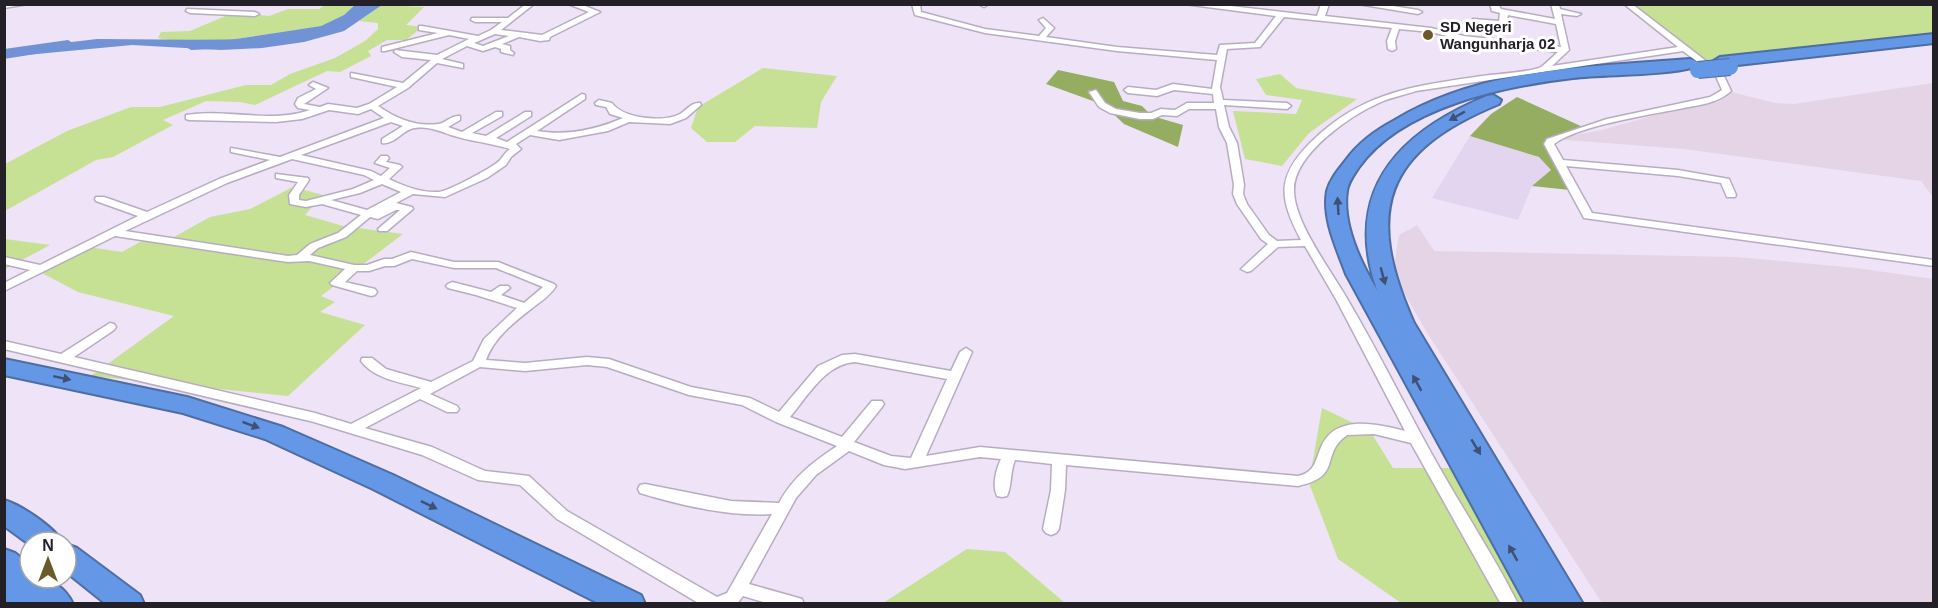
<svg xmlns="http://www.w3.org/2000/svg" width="1938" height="608" font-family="Arial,sans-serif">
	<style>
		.built { fill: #e3d4ef }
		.industrial { fill: #e4d4e6 }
		.green { fill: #c6e094 }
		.forest { fill: #94ad60 }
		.water { fill: #7193d6 }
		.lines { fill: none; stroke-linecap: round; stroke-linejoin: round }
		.river { fill: #7193d6; fill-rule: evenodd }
		.minor-casing { stroke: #b7adc0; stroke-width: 3 }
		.motorway-casing { stroke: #4e6da3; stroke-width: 4 }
		.minor { fill: #fff; fill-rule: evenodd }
		.motorway { fill: #6497e5; fill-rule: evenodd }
		.motorway-bridge-casing { stroke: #4e6da3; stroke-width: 18; stroke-linecap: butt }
		.motorway-bridge { stroke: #6497e5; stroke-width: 16 }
		.oneway { fill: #3e5074 }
		.poi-dot { fill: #6b5927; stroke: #fff; stroke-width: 2 }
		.labels { text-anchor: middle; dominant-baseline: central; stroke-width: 6; stroke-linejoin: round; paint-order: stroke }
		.far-poi-label { font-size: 15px; font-weight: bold; fill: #242028; stroke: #fff; text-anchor: start }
	</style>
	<rect width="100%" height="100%" fill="#eee3f7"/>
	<polygon class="built" points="1470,136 1539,157 1551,170 1532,186 1518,220 1432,198"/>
	<g class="industrial">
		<polygon points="1933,83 1933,197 1921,181 1684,149 1554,139 1602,130 1713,99 1727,91 1775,103 1794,104"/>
		<polygon points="1417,225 1434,251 1736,257 1856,268 1933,279 1933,603 1602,603 1426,331 1393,273 1399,235"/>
	</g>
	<g class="green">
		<polygon points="325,5 356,5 344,15 321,26 229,40 176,41 158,38 161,32 190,31 235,12 269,16 288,9 319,9"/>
		<polygon points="382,5 424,7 406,25 422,27 406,40 387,40 368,51 371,56 340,72 327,71 255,105 240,102 206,101 163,120 173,125 113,157 96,160 5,211 5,164 67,131 131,107 160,107 246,85 271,85 290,74 335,58 365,41 378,29 378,23 359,21"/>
		<polygon points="1627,5 1933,5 1933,38 1704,63"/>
		<polygon points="763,68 837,76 821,102 817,128 755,126 735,142 707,142 691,128 698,107"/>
		<polygon points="1280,74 1296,88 1357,99 1309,133 1282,166 1245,159 1233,111 1296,114 1302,100 1266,95 1256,79"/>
		<polygon points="293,187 323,195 305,215 343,226 403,234 321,296 335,302 320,312 365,325 288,396 91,376 174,316 78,292 40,272 88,247 122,252 149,237 174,237 210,217 250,209"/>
		<polygon points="5,239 50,245 5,269"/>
		<polygon points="1322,408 1370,431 1393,468 1454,468 1529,603 1401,603 1338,559 1309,483"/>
		<polygon points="967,549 1005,552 1065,603 883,603"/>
	</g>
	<g class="forest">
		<polygon points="1058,70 1114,82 1123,101 1142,106 1152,116 1183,125 1178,147 1124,124 1104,105 1046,84"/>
		<polygon points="1517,97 1585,128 1550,141 1570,190 1532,186 1551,170 1539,157 1470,136 1491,114"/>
	</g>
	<polygon class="water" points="355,5 382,5 344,31 304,42 262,48 221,50 132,45 5,57 5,50 97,39 229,40 321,26 344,15"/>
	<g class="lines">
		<g class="river">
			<polygon points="289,34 296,38 294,41 263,47 191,50 183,45 191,40 263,39"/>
			<polygon points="68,40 76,45 73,48 4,59 4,49"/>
		</g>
		<defs>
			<g id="minor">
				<polygon points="4,4 28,4 4,8"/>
				<path d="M526 4H534L501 30 542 35 589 12 568 4H580L600 12 550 37 549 40 540 41 519 37 502 44 510 46V50L514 53 513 55 501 52V49L495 47 483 51 467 46 442 59 463 64V68L437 63 408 88 378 106C395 118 416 127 438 124 446 123 451 115 460 116V120L448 127 462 132 496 112H502V116L472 133 486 136 525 112H531V116L496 138 507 142 582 94 585 95V99L537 131C567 136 595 130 623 118L610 114 606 107 596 105 595 103 599 100 612 103C622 118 663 123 680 114 687 110 691 102 700 103L701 105 686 118 670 124 629 122 608 131 559 140 530 135 516 144 521 149 511 157 506 165 487 178 445 197 413 194 396 203 412 207 413 209 387 231H379L378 229 400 210H396L378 219 370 217 346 237 318 248 310 255 354 265H367L384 259H392L411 252 454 262H498L554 284 556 286C550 296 540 302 531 309 513 323 494 338 486 360L525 363 587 357 609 359 691 387 750 398 779 412 818 366 842 355 855 354 951 371 960 352 966 348 972 352 926 456 980 447 1298 476C1316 472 1315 460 1322 445 1337 414 1378 424 1405 431L1337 301 1305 246 1278 247 1251 271 1247 272 1241 269 1268 244 1261 239 1237 204 1233 194 1234 185 1227 143 1219 127 1216 109H1189L1177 116 1162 115 1153 119H1140L1110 113 1099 107 1089 92 1096 90 1105 103 1116 109 1140 113H1151L1161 109 1175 110 1187 103H1214L1213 94 1174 90 1157 96 1128 93 1124 90 1128 87 1156 90 1173 84 1212 89 1217 60 1117 51 985 33 915 15 912 4H920L921 12 985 29 1039 36 1046 28 1039 20 1043 18 1054 28 1046 37 1117 47 1217 55 1220 45 1255 43 1276 16 1184 4H1213L1317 16 1321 4H1329L1325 16 1431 28 1464 36 1561 47 1556 24 1508 15 1506 26 1480 24 1479 32 1472 30 1473 19 1499 21 1500 13 1492 11 1490 4H1498L1501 9 1555 19 1551 4H1559L1560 9 1581 14 1577 16 1561 14 1569 50 1552 66 1678 47 1624 4H1632L1706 61 1699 63 1683 51 1416 91C1404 95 1392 97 1381 102 1351 115 1295 153 1294 189 1293 222 1333 273 1349 302 1379 353 1405 406 1434 458 1461 507 1493 554 1518 604H1501L1411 443 1374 434 1347 435C1319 455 1344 476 1298 486L1066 465 1065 490 1059 529 1056 533 1051 535 1046 533 1043 529 1051 490 1052 464 1015 460C1010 472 1012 485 1007 496L1002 497 997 496C992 485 996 470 1001 459L980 457 905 469 884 465 849 451 816 475 796 498 749 584 802 599 804 604H770L743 596 737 604H700L557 519 520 485 478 480 422 455 314 422 4 349V341L61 354 110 323 114 324 116 327 114 330 74 357 315 413 351 424 421 388C399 382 375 379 361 361L362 358H372L386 369 431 382 473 361 484 339 517 308 476 295 448 288 446 286 448 284 452 282 491 292 500 286H508L510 288 501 295 524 303 543 287 496 268H454L412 259 394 266H385L369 271H357L345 282 375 289 377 292 375 295 371 296 332 285 330 283 345 269 309 261 288 262 115 236 4 291V283L30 270 4 264V257L40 265 138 216 96 201 95 199 96 197H104L147 212 219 179 270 160 231 152V148L280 157 384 118 371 109 358 114 329 110 302 119 276 122 189 120 186 119V115C227 108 270 124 310 110L298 108 295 104 298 98 316 89 309 85 313 82 328 88 304 104 320 107 328 104 357 108 369 104 397 87 351 77V73L403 83 431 60 402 57 394 52 395 50 437 55 469 39 449 35 385 51H382V47L438 33 419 30V26H422L478 36 491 30 502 22H475L471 20 472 18H508ZM1284 17 1392 28 1387 41 1388 49 1392 51 1396 49 1395 41 1399 29 1431 32 1464 40 1558 52C1553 56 1547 63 1541 67 1532 72 1495 74 1482 76 1415 86 1363 91 1311 142 1276 177 1279 198 1301 240L1277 241 1269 235 1247 204 1243 194 1244 185 1237 143 1229 127 1224 105 1287 109 1291 106 1287 103 1223 100 1220 87 1227 49 1260 47ZM495 34 509 36 483 46 474 43ZM391 122 403 126 382 139V143C395 145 403 129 415 128 428 126 439 131 451 135 469 141 491 143 510 149 504 153 503 158 498 162 490 169 448 191 439 192 422 193 403 186 389 179L402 167 400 165 386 162 389 158 387 156H381L375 163 390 168 381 176 371 171 301 155ZM292 159 364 175 374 180 353 189 306 201 299 200V195L309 180 308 178 276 174V178L298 182 289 195 290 204 306 207 322 204 361 215 338 233 310 244 297 255 288 256 125 231 227 183ZM382 184 401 192 367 210 331 200 360 193ZM855 362 947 379 911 458 891 456 854 442 882 407 884 404 882 401H872L842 437 790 417C808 396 825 364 855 362ZM587 365 607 367 689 395 742 405 776 422 837 446C813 462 793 477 779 503L731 501 645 484 640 485 638 489 640 493C679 505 731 517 772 514L727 593 717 597 567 511 529 476 485 471 432 447 365 428 420 399 447 412H457L459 409 457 406 430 394 480 367 525 371Z"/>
				<polygon points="989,4 984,7 980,5 981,4"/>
				<polygon points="1358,4 1380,4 1418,10 1422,12 1418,14"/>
				<polygon points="187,9 255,12 259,14 255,16 190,13 186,11"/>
				<path d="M1719 71 1723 74 1731 91C1717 104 1697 105 1679 109 1647 115 1578 126 1554 144L1563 160 1678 170 1729 179 1736 195 1735 197H1727L1721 183 1678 176 1566 166 1592 213 1934 260V266L1584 218 1544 144 1547 139 1607 119 1710 97 1722 90 1715 74Z"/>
			</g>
			<g id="motorway">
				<polygon points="1934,34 1934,43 1720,67 1712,62 1720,57"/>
				<path d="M1690 59 1696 61 1698 64 1696 67C1660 76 1610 74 1573 78 1504 86 1402 107 1359 167 1354 175 1348 182 1347 191 1342 224 1361 263 1377 290 1342 190 1399 132 1487 96L1493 95 1501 100 1499 104C1384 151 1364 211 1414 323L1583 604H1526L1346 274C1337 249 1322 219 1327 191 1330 179 1339 169 1346 160 1359 142 1376 130 1395 120 1483 67 1590 67 1690 59Z"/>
				<polygon points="4,359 187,397 283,427 393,475 641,595 645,604 600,604 373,489 265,439 183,413 4,375"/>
				<path d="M4 500C21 505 54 527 62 542H30V545L4 526Z"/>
				<polygon points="66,544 77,548 140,595 144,604 106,604 66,572"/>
				<path d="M4 549 15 553 30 565V578C49 578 64 585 73 604H9L4 600Z"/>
			</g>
		</defs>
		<use href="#minor" class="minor-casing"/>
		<use href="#motorway" class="motorway-casing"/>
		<use href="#minor" class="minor"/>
		<use href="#motorway" class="motorway"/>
		<defs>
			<polyline id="motorway-bridge" points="1698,70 1730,67"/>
		</defs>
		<use href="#motorway-bridge" class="motorway-bridge-casing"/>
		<use href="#motorway-bridge" class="motorway-bridge"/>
	</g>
	<defs><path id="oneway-solid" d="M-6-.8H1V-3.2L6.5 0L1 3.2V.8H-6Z" transform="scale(1.5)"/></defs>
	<g class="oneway">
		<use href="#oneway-solid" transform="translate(1457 116) rotate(151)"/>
		<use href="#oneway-solid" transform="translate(1338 206) rotate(-93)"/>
		<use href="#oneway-solid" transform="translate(1383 276) rotate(75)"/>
		<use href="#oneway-solid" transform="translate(62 378) rotate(12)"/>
		<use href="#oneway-solid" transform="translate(1417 383) rotate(-119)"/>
		<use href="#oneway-solid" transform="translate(251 425) rotate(20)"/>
		<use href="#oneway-solid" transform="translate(1476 447) rotate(59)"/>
		<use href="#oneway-solid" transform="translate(429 505) rotate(26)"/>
		<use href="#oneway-solid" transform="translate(1513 553) rotate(-119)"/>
	</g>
	<circle class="poi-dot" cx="1428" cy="35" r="6"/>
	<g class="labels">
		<g class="far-poi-label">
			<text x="1440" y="26">SD Negeri<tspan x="1440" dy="17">Wangunharja 02</tspan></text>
		</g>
	</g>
	<rect width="1938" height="608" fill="none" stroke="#242028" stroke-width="12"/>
	<g transform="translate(48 560)"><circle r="28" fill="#ffffff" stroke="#a7a6a9" stroke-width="1.5"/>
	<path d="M0-4.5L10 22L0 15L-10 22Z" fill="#6b5927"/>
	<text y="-9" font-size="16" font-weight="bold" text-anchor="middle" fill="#242028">N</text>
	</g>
</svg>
